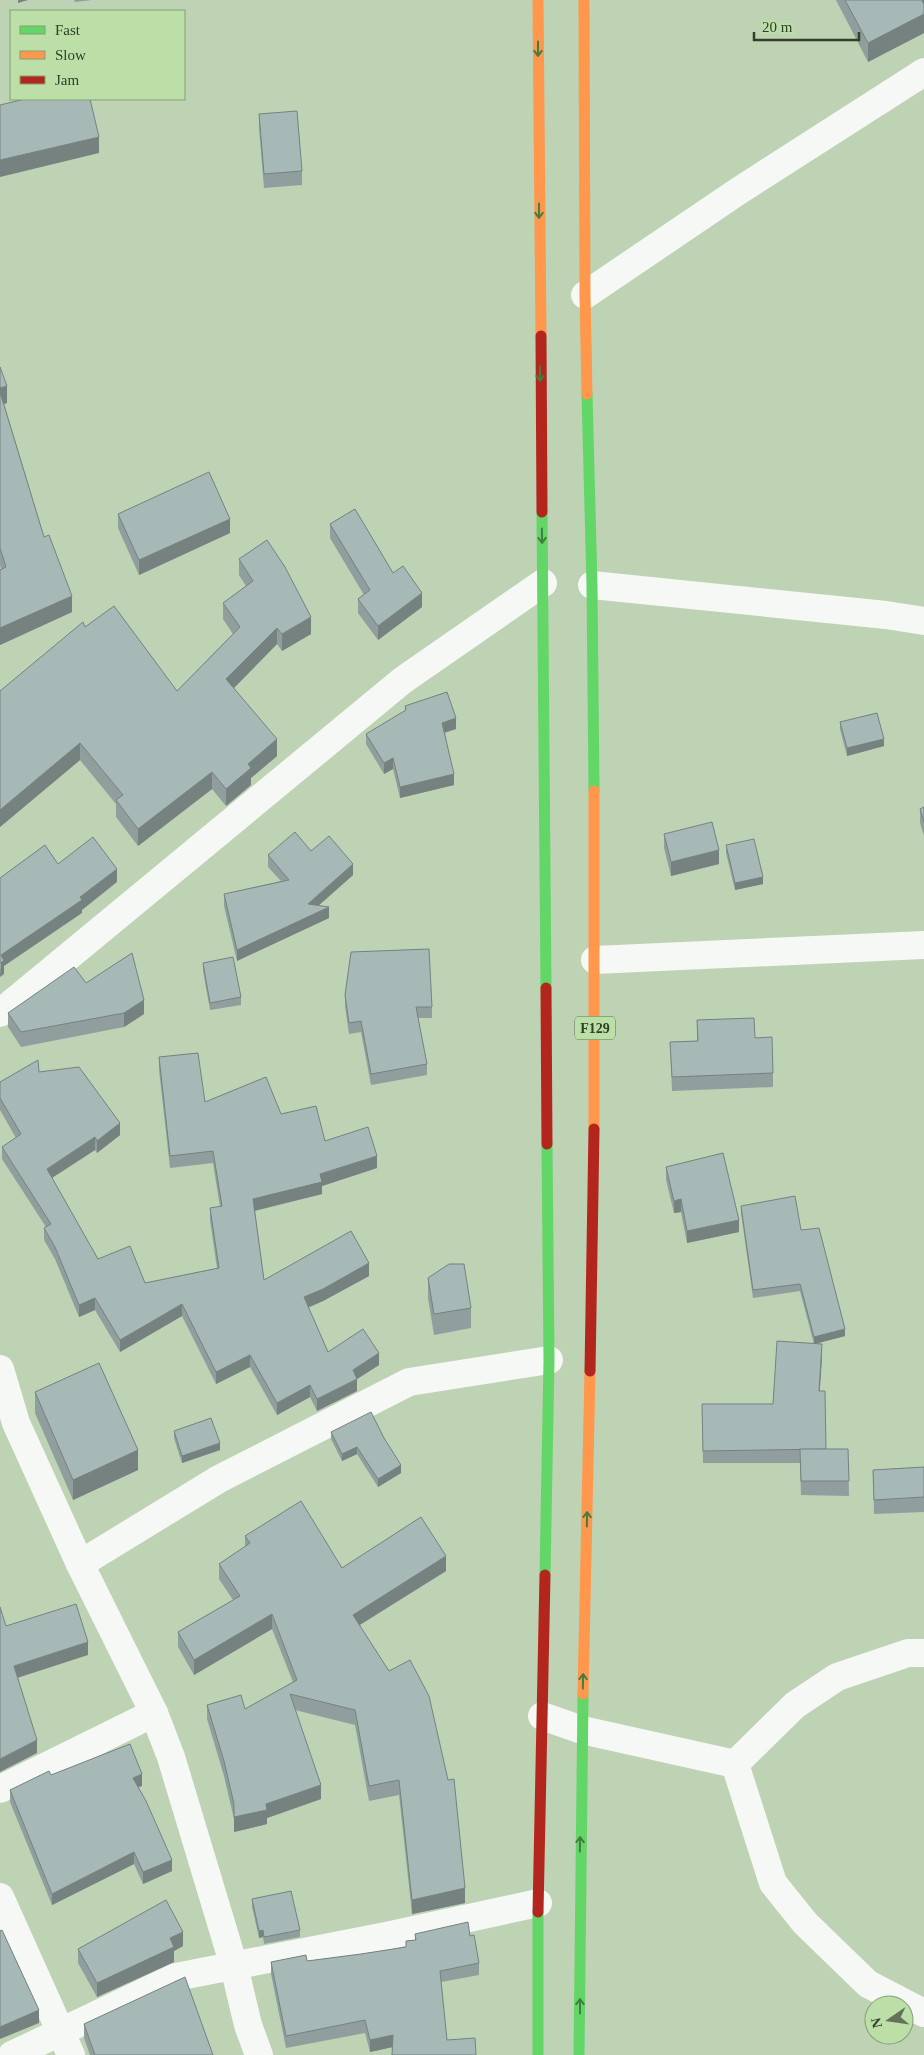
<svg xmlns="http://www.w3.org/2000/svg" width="924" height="2055" font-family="Georgia,serif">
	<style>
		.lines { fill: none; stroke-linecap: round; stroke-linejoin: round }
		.street { stroke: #f5f8f4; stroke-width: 28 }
		.fast { stroke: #63d668; stroke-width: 11 }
		.slow { stroke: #ff974d; stroke-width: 11 }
		.jam { stroke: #b3261e; stroke-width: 11 }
		.wall { fill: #909f9d }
		.shaded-wall { fill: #758280 }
		.building { fill: #a7b9b7; stroke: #758280 }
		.oneway { stroke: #457c42 }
		.labels { text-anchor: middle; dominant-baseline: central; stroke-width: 4; stroke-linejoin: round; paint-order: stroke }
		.shield { fill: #bbdfa7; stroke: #5a704f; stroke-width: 1 }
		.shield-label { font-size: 14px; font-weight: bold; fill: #314029 }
	</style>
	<rect width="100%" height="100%" fill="#bed2b4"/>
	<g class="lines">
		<g class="street">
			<polyline points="585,295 737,192 924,72"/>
			<polyline points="592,585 886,615 924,621"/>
			<polyline points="595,960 924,945"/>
			<polyline points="0,1013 403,680 543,583"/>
			<polyline points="0,1369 16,1423 80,1564 154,1713 171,1757 234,1966 248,2025 259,2055"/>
			<polyline points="80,1564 219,1479 409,1382 549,1360"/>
			<polyline points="542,1716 582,1730 735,1764 773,1883 805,1923 868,1984 924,2013"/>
			<polyline points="735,1764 795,1705 837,1677 908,1653 924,1653"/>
			<polyline points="0,1789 154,1713"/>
			<polyline points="0,1897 71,2055"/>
			<polyline points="12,2055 176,1977 386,1936 538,1903"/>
		</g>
		<g class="fast">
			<polyline points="587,394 592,585 594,791"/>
			<polyline points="542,512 546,988"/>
			<polyline points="545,1575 549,1360 547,1144"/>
			<polyline points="538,1912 538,2055"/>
			<polyline points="579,2055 583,1694"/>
		</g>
		<g class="slow">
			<polyline points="538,0 541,336"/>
			<polyline points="584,0 585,295 587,394"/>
			<polyline points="594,791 594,1129"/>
			<polyline points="583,1694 590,1371"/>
		</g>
		<g class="jam">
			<polyline points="541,336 542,512"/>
			<polyline points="546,988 547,1144"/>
			<polyline points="590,1371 594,1129"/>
			<polyline points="538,1912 545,1575"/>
		</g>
	</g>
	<g class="wall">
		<polygon points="74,0 92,0 75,2"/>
		<polygon points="836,0 924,0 924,33 868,62"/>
		<polygon points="259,114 302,171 302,185 264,188 259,128"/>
		<polygon points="0,367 7,403 4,404 44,537 72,612 0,645 0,570 1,569 0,565"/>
		<polygon points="118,514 230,533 139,575 118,528"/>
		<polygon points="330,524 393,573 422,607 378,640 358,613 358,599 364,595 330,538"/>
		<polygon points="239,559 311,634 282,651 277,644 234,688 277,756 251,778 251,785 226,806 212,789 138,846 116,817 116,804 80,760 0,827 0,691 85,627 177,691 233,634 223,619 223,603 246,586 239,575"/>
		<polygon points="405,706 456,729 445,733 454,785 400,798 393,769 384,774 366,744 366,734 405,711"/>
		<polygon points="840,722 884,746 847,756 840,729"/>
		<polygon points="924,807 924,836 920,823 920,809"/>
		<polygon points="664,834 719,864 671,876 664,848"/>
		<polygon points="726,845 763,884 735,890 726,853"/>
		<polygon points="311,851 353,875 319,905 329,918 237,961 224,906 224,894 281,881 268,867 268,855"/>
		<polygon points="203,963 241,997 241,1005 210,1010 203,971"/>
		<polygon points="86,983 144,1014 124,1027 21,1047 8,1027 8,1013"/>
		<polygon points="345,995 432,1007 432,1018 418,1018 427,1064 427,1075 371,1085 361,1032 349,1034 345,1006"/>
		<polygon points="697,1020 773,1073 773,1087 672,1091 670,1042 697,1041"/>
		<polygon points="159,1057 205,1102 281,1114 325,1141 377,1168 322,1186 322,1194 255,1211 264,1280 369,1276 323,1301 308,1308 328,1352 379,1365 357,1379 357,1391 317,1411 310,1397 277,1415 250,1367 216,1384 182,1316 120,1352 95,1310 79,1317 55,1259 44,1240 44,1228 46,1227 2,1159 2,1147 16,1138 0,1110 0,1082 39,1072 120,1135 97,1153 95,1150 52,1178 98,1259 145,1283 217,1268 210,1220 210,1208 220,1207 213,1163 170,1168 159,1070"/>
		<polygon points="666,1167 739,1232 687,1243 681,1212 674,1213 666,1180"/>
		<polygon points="741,1206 801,1230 845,1336 815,1344 822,1357 819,1391 826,1449 848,1449 849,1496 801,1495 800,1463 703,1463 702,1404 773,1404 814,1344 800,1291 753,1298 741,1213"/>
		<polygon points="428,1278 471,1308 471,1328 434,1335 428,1298"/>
		<polygon points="35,1392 138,1470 73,1500 35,1413"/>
		<polygon points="174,1431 220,1450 182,1463 174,1438"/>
		<polygon points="331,1432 401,1473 378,1487 357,1454 342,1461 331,1439"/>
		<polygon points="924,1467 924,1512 874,1514 873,1470"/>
		<polygon points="245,1536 342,1568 446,1571 360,1625 465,1903 412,1914 399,1795 369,1801 355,1725 295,1710 321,1799 267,1818 267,1824 234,1832 234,1819 224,1776 207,1719 207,1705 245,1709 293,1682 272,1629 194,1675 178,1647 178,1632 233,1600 219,1579 219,1564 245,1547"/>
		<polygon points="51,1775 142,1786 138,1787 172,1871 143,1884 134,1864 52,1905 10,1802 10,1790"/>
		<polygon points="252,1899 300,1930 300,1937 264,1944 263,1937 259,1938 252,1907"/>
		<polygon points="415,1934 470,1936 479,1963 479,1975 441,1982 392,2047 370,2052 365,2033 286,2048 271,1974 271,1962 307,1961 361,1954 406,1947 406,1941 415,1940"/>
		<polygon points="183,1946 174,1951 174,1962 97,1997 78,1963 78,1949"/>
		<polygon points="84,2024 213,2055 90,2055 84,2038"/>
	</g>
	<g class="shaded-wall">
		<polygon points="18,0 28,0 18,3"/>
		<polygon points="924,0 924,33 868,62 868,43"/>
		<polygon points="99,137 99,153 0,177 0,160"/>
		<polygon points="7,386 7,403 0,405 0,388"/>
		<polygon points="230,519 230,533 139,575 139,560"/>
		<polygon points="422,593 422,607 378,640 378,626"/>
		<polygon points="72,596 72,612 0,645 0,628"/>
		<polygon points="311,617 311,634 282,651 282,634"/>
		<polygon points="277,628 277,644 226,696 226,679"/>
		<polygon points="456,718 456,729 442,733 442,723"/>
		<polygon points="277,739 277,756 251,778 251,785 226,806 226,789 248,764"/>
		<polygon points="884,739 884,746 847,756 847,748"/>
		<polygon points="80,743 80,760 0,827 0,810"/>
		<polygon points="393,758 393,769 384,774 384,763"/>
		<polygon points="212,772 212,789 138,846 138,829"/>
		<polygon points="454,774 454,785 400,798 400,787"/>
		<polygon points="719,850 719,864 671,876 671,862"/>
		<polygon points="353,864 353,875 308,915 308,904"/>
		<polygon points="117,869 117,882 82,910 82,913 4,966 4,974 0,977 1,955 80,897"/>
		<polygon points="763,877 763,884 735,890 735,883"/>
		<polygon points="329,907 329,918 237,961 237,950"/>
		<polygon points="144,1000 144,1014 124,1027 124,1013"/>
		<polygon points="120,1123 120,1135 97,1153 97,1141"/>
		<polygon points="95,1137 95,1150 47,1181 47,1169"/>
		<polygon points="377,1156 377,1168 322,1186 322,1194 253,1211 253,1199 320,1174"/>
		<polygon points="681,1199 681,1212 674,1213 674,1201"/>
		<polygon points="739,1220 739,1232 687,1243 687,1231"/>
		<polygon points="369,1263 369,1276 323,1301 304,1309 304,1297"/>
		<polygon points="95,1298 95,1310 79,1317 79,1305"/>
		<polygon points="182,1304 182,1316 120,1352 120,1340"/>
		<polygon points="845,1329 845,1336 814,1344 814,1337"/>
		<polygon points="822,1344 822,1357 819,1404 819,1391"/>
		<polygon points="379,1353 379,1365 357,1379 357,1391 317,1411 317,1399 353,1370"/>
		<polygon points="250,1355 250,1367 216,1384 216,1372"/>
		<polygon points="310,1385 310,1397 277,1415 277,1403"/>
		<polygon points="220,1443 220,1450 182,1463 182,1456"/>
		<polygon points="357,1447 357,1454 342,1461 342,1454"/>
		<polygon points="138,1450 138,1470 73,1500 73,1480"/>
		<polygon points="401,1465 401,1473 378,1487 378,1479"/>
		<polygon points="446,1556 446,1571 353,1629 353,1615"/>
		<polygon points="272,1614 272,1629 194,1675 194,1660"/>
		<polygon points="88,1642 88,1655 14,1679 14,1666"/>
		<polygon points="37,1740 37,1753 0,1772 0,1759"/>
		<polygon points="142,1774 142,1786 133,1789 133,1778"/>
		<polygon points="321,1785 321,1799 267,1818 267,1824 234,1832 234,1817 266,1804"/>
		<polygon points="134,1852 134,1864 52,1905 52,1894"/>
		<polygon points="172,1860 172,1871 143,1884 143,1872"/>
		<polygon points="465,1888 465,1903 412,1914 412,1900"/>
		<polygon points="263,1930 263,1937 259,1938 259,1931"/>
		<polygon points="183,1932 183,1946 174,1951 174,1962 97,1997 97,1983 170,1938"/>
		<polygon points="39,2010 39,2023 0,2039 0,2027"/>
		<polygon points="393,2035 393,2047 370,2052 370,2040"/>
	</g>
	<g class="building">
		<polygon points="845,0 924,0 922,1 924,4 924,14 868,43"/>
		<polygon points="25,99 90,99 99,137 0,160 0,105"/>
		<polygon points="297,111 302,171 264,174 259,114"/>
		<polygon points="0,367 7,386 0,388"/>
		<polygon points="0,392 44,537 49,535 72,596 0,628 0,570 6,567 0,548"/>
		<polygon points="209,472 230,519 139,560 118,514"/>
		<polygon points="355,509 393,573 403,566 422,593 378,626 358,599 370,590 330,524"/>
		<polygon points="267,540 285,567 311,617 282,634 277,628 226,679 277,739 248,764 251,768 226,789 212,772 138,829 116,800 123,795 80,743 0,810 0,691 83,622 85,627 114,606 177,691 240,627 223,603 253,581 239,559"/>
		<polygon points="447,692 456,718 442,723 454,774 400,787 393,758 384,763 366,734 406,710 405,706"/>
		<polygon points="877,713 884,739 847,748 840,722"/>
		<polygon points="924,807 924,822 920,809"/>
		<polygon points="712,822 719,850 671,862 664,834"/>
		<polygon points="295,832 311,851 329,836 353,864 308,904 329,907 237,950 224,894 289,880 268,855"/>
		<polygon points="93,837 117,869 80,897 82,900 1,955 4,961 0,963 0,878 45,845 58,864"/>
		<polygon points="754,839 763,877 735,883 726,845"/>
		<polygon points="429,949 432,1007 416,1007 427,1064 371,1074 361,1021 349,1023 345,995 351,952"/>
		<polygon points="132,953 144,1000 124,1013 21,1032 8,1013 74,967 86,983"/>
		<polygon points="233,957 241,997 210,1003 203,963"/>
		<polygon points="754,1018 755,1038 772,1037 773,1073 672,1077 670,1042 698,1041 697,1020"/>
		<polygon points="198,1053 205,1102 266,1077 281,1114 316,1106 325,1141 368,1127 377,1156 320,1174 322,1182 253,1199 264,1280 351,1231 369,1263 323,1289 304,1297 328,1352 363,1329 379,1353 353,1370 357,1379 317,1399 310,1385 277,1403 250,1355 216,1372 182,1304 120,1340 95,1298 79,1305 55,1247 44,1228 51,1224 2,1147 21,1134 0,1098 0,1082 38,1060 39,1072 79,1067 120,1123 97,1141 95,1137 47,1169 98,1259 130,1246 145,1283 219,1268 210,1208 222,1206 213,1151 170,1156 159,1057"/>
		<polygon points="723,1153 739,1220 687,1231 681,1199 674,1201 666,1167"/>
		<polygon points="795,1196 801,1230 819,1228 845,1329 814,1337 800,1284 753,1290 741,1206"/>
		<polygon points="449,1264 464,1264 471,1308 434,1314 428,1278"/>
		<polygon points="777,1341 822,1344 819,1391 825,1391 826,1449 703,1451 702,1404 773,1404"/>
		<polygon points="99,1363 138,1450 73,1480 35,1392"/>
		<polygon points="371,1412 384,1438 401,1465 378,1479 357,1447 342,1454 331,1432"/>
		<polygon points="211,1418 220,1443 182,1456 174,1431"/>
		<polygon points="800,1449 848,1449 849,1481 801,1481"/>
		<polygon points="924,1467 924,1497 874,1500 873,1470"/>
		<polygon points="301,1501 342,1568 421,1517 446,1556 353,1615 389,1671 410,1660 429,1696 448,1780 454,1779 465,1888 412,1900 399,1780 369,1786 355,1710 290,1694 321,1785 266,1804 267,1810 234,1817 234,1804 224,1761 207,1705 241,1695 245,1709 297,1680 272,1614 194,1660 178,1632 240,1596 219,1564 250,1543 245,1536"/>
		<polygon points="76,1604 88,1642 14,1666 37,1740 0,1759 0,1607 6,1626"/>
		<polygon points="130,1744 142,1774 133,1778 146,1801 172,1860 143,1872 134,1852 52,1894 10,1790 49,1771 51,1775"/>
		<polygon points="291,1891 300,1930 264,1937 263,1930 259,1931 252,1899"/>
		<polygon points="166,1900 183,1932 170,1938 174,1947 97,1983 78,1949"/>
		<polygon points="468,1922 470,1936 474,1935 479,1963 440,1971 447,2040 475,2038 476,2055 392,2055 393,2035 370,2040 365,2020 286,2036 271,1962 306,1955 307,1961 361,1954 406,1947 406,1941 416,1940 415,1934"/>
		<polygon points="2,1930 39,2010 0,2027 0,1931"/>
		<polygon points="185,1977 213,2055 95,2055 84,2024"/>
	</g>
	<defs><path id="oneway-shaft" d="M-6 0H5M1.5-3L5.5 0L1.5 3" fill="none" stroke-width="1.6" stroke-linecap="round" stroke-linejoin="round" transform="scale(1.25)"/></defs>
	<g class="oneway">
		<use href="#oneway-shaft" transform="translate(538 49) rotate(90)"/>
		<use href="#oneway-shaft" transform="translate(539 211) rotate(90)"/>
		<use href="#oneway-shaft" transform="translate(540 374) rotate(89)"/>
		<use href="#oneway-shaft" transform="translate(542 536) rotate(89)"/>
		<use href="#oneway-shaft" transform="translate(587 1519) rotate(-89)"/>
		<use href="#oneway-shaft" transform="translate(583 1681) rotate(-89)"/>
		<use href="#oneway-shaft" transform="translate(580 1844) rotate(-89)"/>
		<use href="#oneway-shaft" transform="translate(580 2006) rotate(-90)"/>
	</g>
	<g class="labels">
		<rect class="shield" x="575" y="1016.5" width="40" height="23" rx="4"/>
		<g class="shield-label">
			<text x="595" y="1028">F129</text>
		</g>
	</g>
	<rect x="10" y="10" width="175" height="90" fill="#bbdfa7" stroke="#849f75"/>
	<rect x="20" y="26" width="25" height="8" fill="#63d668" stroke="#849f75"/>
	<text x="55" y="35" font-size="15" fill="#314029">Fast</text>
	<rect x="20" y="51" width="25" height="8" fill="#ff974d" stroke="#849f75"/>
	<text x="55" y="60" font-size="15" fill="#314029">Slow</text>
	<rect x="20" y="76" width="25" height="8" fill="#b3261e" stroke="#849f75"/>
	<text x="55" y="85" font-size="15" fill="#314029">Jam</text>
	<g transform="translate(889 2020) rotate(257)"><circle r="24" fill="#bbdfa7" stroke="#849f75"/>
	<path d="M0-4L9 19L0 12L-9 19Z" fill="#62735a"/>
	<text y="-8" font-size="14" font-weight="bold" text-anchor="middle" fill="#314029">N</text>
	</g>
	<path d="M754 32v8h105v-8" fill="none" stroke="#314029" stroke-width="2.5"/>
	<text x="762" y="32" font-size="15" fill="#314029" stroke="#bbdfa7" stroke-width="4" paint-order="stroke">20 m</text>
</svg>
